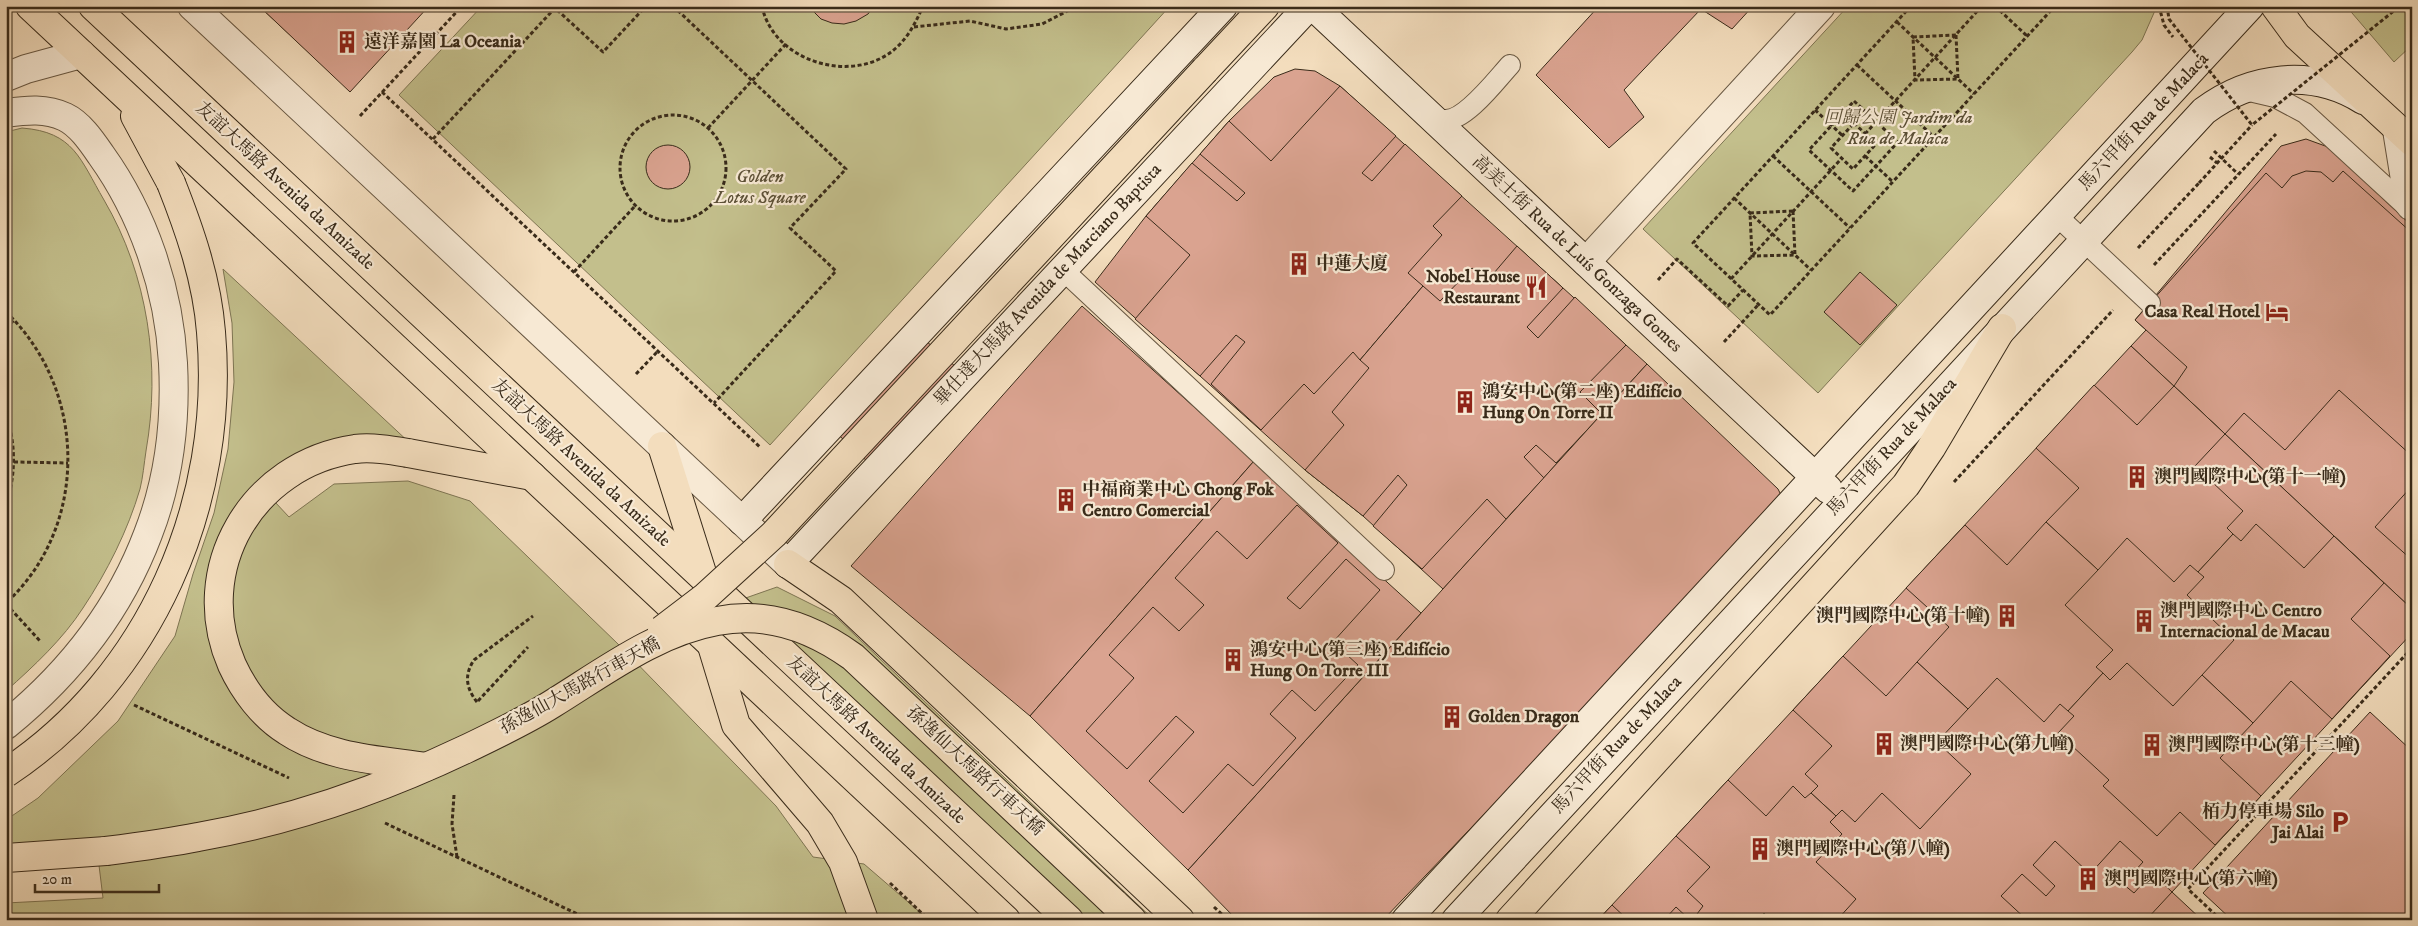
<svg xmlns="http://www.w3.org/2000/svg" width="2418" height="926" font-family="'IM FELL DW Pica','Noto Serif SC',serif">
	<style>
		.green { fill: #c3bf8c; stroke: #7e7553 }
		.building { fill: #daa390; stroke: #392b1a }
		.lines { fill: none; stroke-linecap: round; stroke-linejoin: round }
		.lane-casing { stroke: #685843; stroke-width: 22 }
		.street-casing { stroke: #685843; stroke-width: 30 }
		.secondary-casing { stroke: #392b1a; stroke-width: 30 }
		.primary-casing { stroke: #392b1a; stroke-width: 30 }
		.path { stroke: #392b1a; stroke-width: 3; stroke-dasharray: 4 2.5; stroke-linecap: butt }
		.lane { stroke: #f7e9d4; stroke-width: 20 }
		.street { stroke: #f7e9d4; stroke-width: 28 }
		.secondary { stroke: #f7e9d4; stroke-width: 28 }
		.primary { stroke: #f3ddbd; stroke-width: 28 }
		.primary-bridge-casing { stroke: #392b1a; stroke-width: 30; stroke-linecap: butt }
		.path-bridge { stroke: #392b1a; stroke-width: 3; stroke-dasharray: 4 2.5; stroke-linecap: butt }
		.primary-bridge { stroke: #f3ddbd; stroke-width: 28 }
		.labels { text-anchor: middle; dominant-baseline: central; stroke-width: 4.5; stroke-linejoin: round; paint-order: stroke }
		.poi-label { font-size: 18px; font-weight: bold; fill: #392b1a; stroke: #f7e9d4; text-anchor: start }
		.park-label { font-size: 18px; font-style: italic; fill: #5c5036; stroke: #f7e9d4 }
		.street-label { font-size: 18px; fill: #392b1a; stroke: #f7e9d4 }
	</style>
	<rect width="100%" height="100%" fill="#f3ddbd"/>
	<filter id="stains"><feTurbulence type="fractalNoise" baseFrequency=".004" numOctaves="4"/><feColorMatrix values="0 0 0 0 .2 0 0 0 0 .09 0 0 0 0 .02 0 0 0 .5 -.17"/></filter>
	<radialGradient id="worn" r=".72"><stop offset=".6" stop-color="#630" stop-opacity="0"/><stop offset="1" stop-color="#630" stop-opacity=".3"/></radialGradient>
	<g class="green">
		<polygon points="482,6 1170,6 770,445 399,95"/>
		<polygon points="1848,6 2157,6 2142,40 2132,52 1818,393 1643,229"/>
		<polygon points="2346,6 2412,6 2412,45 2394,62"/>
		<path d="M22 128C74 132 80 159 104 200 148 275 161 366 146 451 144 464 143 477 140 489 128 530 107 572 83 608 63 639 34 666 6 691V132Z"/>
		<polygon points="223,269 412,445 261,487 289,517 334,484 408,481 470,501 618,644 776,806 813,857 864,864 929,920 6,920 6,903 103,898 97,849 6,854 6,820 38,798 118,721 175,636 193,574 214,513 228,449 234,382 232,323"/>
		<polygon points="777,587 835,616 1154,920 1085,920 782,636 740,600"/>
	</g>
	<g class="building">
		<polygon points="259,6 401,6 335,77"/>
		<polygon points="259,6 429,6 350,92"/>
		<polygon points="808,6 874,6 868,14 856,21 844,24 832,23 821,19"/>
		<polygon points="1599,6 1753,6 1732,29 1701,9 1624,90 1644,117 1609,148 1536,75"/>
		<polygon points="1295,69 1315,71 1340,86 1647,364 1443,589 1363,516 1305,470 1095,282 1146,216 1229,121 1274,77"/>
		<polygon points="1340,86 1396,136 1362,173 1372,181 1405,144 1462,196 1433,226 1442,235 1408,273 1423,286 1360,360 1353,352 1314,394 1304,384 1261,430 1211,384 1245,342 1236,335 1200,376 1135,319 1190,255 1146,216 1192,163 1237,201 1245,193 1200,154 1229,121 1271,161"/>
		<polygon points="2306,139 2328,147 2412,226 2412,609 2131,346 2146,330 2135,320 2281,146"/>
		<circle cx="668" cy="167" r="22"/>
		<polygon points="2306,171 2321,172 2333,182 2343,171 2412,233 2412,456 2339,390 2285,450 2244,413 2225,434 2174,386 2187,367 2135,320 2266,173 2282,188 2292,176"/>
		<polygon points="1517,246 1563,288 1527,327 1538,338 1575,297 1626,345 1580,392 1602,414 1556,463 1536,445 1524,457 1544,478 1506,519 1487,499 1422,569 1373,526 1407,485 1398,475 1363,516 1305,470 1344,425 1332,412 1369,368 1360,360 1423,286 1440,301 1472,268 1488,280"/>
		<polygon points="1860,272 1897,305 1860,345 1824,312"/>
		<polygon points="1082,306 1254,461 1030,716 851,566"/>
		<polygon points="918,334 956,367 869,463 832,429"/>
		<polygon points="2131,346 2412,609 2412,633 2172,892 2202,920 1598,920"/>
		<polygon points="1647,364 1778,489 1781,495 1777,508 1383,920 1237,920 1188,870"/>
		<polygon points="2094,385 2137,425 2174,386 2225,434 2195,466 2243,511 2227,528 2233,534 2198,572 2190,565 2174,582 2127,538 2098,570 2046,522 2079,488 2036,448"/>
		<polygon points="1254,461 1421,613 1188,870 1030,716"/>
		<polygon points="2412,486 2412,560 2375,527"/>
		<polygon points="1297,505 1338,543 1287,598 1300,609 1346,559 1380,590 1333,642 1358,665 1315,711 1292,690 1270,714 1296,738 1253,786 1228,764 1183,813 1149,781 1194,732 1176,716 1127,769 1086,731 1134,678 1109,655 1153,607 1179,631 1204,605 1175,578 1217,531 1247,559"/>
		<polygon points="2046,522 2098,570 2065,605 2113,650 2096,667 2103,673 2068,711 2060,704 2044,722 1997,678 1968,709 1917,662 1949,627 1906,588 1965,525 2007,565"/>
		<polygon points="2256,524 2304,568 2334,536 2384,583 2351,619 2390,656 2332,719 2291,681 2253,723 2202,675 2234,640 2187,595 2204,577 2198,572 2233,534 2241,541"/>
		<polygon points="1843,656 1886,696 1917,662 1968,709 1937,742 1971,774 1920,829 1882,793 1855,822 1842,810 1836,816 1811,793 1818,786 1805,774 1832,746 1793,710"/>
		<polygon points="2127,663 2173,706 2202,675 2253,723 2220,758 2261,796 2215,845 2180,812 2157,836 2103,786 2109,780 2058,733 2074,716 2068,711 2103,673 2110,680"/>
		<polygon points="2370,712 2412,751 2412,920 2232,920 2203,893"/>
		<polygon points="1728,780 1766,816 1793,786 1805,798 1811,793 1836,816 1830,822 1842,834 1816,862 1856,899 1837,920 1771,920 1764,913 1757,920 1703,920 1697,914 1703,906 1687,891 1710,867 1676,836"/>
		<polygon points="2055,841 2090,874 2120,841 2143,862 2123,884 2134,893 2152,873 2172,892 2146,920 2027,920 2001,896 2022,874 2046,896 2055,886 2033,865"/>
		<polygon points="1612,905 1628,920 1598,920"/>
		<polygon points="1676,907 1690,920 1664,920"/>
	</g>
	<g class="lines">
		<defs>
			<g id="lane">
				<polyline points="2245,90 2275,97 2305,113 2405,205"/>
				<path d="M1429 114C1434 116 1440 120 1444 120 1465 122 1497 79 1510 65"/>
				<polyline points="2392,124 2405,205 2408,209"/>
				<polyline points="2057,216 2150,303"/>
				<polyline points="1063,270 1384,570"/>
			</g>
			<g id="street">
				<polyline points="192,6 788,564"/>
				<polyline points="6,77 26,69 81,54"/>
				<path d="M6 113C27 110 46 108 65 117 80 124 92 142 101 155 144 215 169 290 173 363 176 420 169 480 148 534 119 611 70 673 6 725"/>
				<polyline points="1586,262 1821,6"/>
			</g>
			<g id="secondary">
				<polyline points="1313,6 1828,489"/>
				<polyline points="742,521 1223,6"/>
				<polyline points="788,564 1309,6"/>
				<polyline points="1406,920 2250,6"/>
				<path d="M1456 920 2204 111C2251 76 2312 68 2363 100"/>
			</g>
			<g id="primary">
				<polyline points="30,6 1006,920"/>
				<polyline points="93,6 1069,920"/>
				<polyline points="2275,6 2297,36 2412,142"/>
				<polyline points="1205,70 1265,6"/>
				<polyline points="135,116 171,183"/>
				<polyline points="662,446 703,576"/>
				<polyline points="408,453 532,476"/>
				<polyline points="788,564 841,600 1180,920"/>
				<polyline points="712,646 736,725 820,823 843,862 864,920"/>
				<polyline points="6,858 106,851"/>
				<polyline points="1114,903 1132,920"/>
				<polyline points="1510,920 1906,485 1931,448 2002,328"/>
			</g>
		</defs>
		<use href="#lane" class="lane-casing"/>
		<use href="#street" class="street-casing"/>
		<use href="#secondary" class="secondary-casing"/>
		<use href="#primary" class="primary-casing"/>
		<g class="path">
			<polyline points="673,6 846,169 790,228 836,271 714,403"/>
			<path d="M762 6C773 62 854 86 896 48 909 36 916 22 923 6"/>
			<polyline points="1911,6 1693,243 1770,315 2055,6"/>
			<polyline points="1995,6 2027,36"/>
			<polyline points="2159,6 2164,25 2173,37"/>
			<polyline points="1897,22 1974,94"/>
			<polyline points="914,27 970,21 1006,29 1042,24 1077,6"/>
			<polygon points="1956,35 1958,79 1915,80 1913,37"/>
			<polyline points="1857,65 1934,137"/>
			<polyline points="382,92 761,448"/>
			<polygon points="1854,101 1898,142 1853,191 1809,150"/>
			<polyline points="1815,110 1843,136"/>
			<circle cx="673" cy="168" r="53"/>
			<polyline points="360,116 462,6"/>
			<polygon points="1854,123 1876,144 1853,169 1831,148"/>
			<polyline points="708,128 786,44"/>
			<polyline points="1865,134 1982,6"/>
			<polyline points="433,139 555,8 603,52 646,6"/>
			<polyline points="2214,151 2238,174"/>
			<polyline points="1773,156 1850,228"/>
			<polyline points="1865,156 1893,182"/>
			<polyline points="2210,157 2217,163"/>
			<polyline points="1734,198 1811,270"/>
			<polygon points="1793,211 1795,255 1752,256 1750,213"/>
			<polyline points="2138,248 2199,183"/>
			<polyline points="2154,265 2276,134"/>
			<polyline points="574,272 635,206"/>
			<polyline points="1731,279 1842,158"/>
			<polyline points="1658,280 1677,259 1728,306 1743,290"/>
			<path d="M6 312C87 389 90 526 6 603"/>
			<polyline points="6,328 14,320"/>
			<polyline points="1724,342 1759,304"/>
			<polyline points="636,374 658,351"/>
			<path d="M6 414C16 444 16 475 6 505"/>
			<polyline points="14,462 68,463"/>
			<polyline points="1954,482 2113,310"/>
			<polyline points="6,604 41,642"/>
			<polyline points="478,701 528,647"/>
			<path d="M477 702C466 688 464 675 474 660L533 616"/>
			<polyline points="134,705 289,778"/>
			<polyline points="454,795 452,824 457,857"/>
			<polyline points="385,823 590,920"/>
			<polyline points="890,883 929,920"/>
			<polyline points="1214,907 1228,920"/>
			<polyline points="2221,920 2188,889 2412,648"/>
		</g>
		<use href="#lane" class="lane"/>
		<use href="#street" class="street"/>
		<use href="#secondary" class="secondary"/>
		<use href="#primary" class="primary"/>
		<defs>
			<g id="primary-bridge">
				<path d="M408 453C390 450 372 447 355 449 252 464 190 569 232 665 244 691 263 716 287 731 328 758 379 760 426 767"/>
				<polyline points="662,630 704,598 774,534 1205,70"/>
				<path d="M6 773C151 677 226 503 211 332 207 280 190 231 171 183"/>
				<path d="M106 851C137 847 168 843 198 837 290 821 382 789 466 749 495 735 525 721 552 704 604 672 656 632 717 621 767 611 813 628 853 657L1114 903"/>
			</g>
		</defs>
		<use href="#primary-bridge" class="primary-bridge-casing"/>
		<g class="path-bridge">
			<polyline points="2167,6 2169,19 2252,125 2400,6"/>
			<polyline points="2199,183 2252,125"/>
		</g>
		<use href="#primary-bridge" class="primary-bridge"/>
	</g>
	<defs>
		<symbol id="building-bare" viewBox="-9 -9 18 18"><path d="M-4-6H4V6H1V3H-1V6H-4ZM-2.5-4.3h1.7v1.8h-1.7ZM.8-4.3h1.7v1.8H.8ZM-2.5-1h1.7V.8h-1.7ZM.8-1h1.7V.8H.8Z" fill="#8f2418" stroke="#f7e9d4" stroke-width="2.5" paint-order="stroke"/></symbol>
		<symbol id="restaurant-bare" viewBox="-9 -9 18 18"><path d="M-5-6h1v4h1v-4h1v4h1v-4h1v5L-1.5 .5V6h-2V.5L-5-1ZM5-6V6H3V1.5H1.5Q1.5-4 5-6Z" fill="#8f2418" stroke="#f7e9d4" stroke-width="2.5" paint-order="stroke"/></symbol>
		<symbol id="hotel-bare" viewBox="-9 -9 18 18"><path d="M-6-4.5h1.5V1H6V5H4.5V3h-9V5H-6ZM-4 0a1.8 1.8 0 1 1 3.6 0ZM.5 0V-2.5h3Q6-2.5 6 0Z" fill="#8f2418" stroke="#f7e9d4" stroke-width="2.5" paint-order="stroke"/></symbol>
		<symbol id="parking-bare" viewBox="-9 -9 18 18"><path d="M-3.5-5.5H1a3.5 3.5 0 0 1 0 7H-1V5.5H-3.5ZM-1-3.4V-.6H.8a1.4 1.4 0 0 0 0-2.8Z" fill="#8f2418" stroke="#f7e9d4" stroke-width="2.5" paint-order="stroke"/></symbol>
	</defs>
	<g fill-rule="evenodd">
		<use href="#building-bare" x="331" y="26" width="32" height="32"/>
		<use href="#building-bare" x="1283" y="248" width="32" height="32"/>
		<use href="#restaurant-bare" x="1520" y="271" width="32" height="32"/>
		<use href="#hotel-bare" x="2261" y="296" width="32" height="32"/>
		<use href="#building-bare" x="1449" y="386" width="32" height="32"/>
		<use href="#building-bare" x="2121" y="461" width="32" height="32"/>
		<use href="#building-bare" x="1050" y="484" width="32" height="32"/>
		<use href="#building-bare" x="1991" y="600" width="32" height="32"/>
		<use href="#building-bare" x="2128" y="605" width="32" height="32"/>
		<use href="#building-bare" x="1217" y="644" width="32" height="32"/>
		<use href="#building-bare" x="1436" y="701" width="32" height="32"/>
		<use href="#building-bare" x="1868" y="728" width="32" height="32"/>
		<use href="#building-bare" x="2136" y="729" width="32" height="32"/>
		<use href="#parking-bare" x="2324" y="806" width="32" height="32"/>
		<use href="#building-bare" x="1744" y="833" width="32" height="32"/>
		<use href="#building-bare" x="2072" y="863" width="32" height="32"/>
	</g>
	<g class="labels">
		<g class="poi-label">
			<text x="364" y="42">遠洋嘉園 La Oceania</text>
			<text x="1316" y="264">中蓮大廈</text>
			<text x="1520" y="277" text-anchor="end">Nobel House<tspan x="1520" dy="21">Restaurant</tspan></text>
			<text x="2260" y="312" text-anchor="end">Casa Real Hotel</text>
			<text x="1482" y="392">鴻安中心(第二座) Edifício<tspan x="1482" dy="21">Hung On Torre II</tspan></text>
			<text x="2154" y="477">澳門國際中心(第十一幢)</text>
			<text x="1082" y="490">中福商業中心 Chong Fok<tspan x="1082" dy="21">Centro Comercial</tspan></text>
			<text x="2160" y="611">澳門國際中心 Centro<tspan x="2160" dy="21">Internacional de Macau</tspan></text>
			<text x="1990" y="616" text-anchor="end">澳門國際中心(第十幢)</text>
			<text x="1250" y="650">鴻安中心(第三座) Edifício<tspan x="1250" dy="21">Hung On Torre III</tspan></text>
			<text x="1468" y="717">Golden Dragon</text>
			<text x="1900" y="744">澳門國際中心(第九幢)</text>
			<text x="2168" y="745">澳門國際中心(第十三幢)</text>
			<text x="2324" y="812" text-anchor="end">栢力停車場 Silo<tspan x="2324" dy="21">Jai Alai</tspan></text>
			<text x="1776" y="849">澳門國際中心(第八幢)</text>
			<text x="2104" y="879">澳門國際中心(第六幢)</text>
		</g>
		<g class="park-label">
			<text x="1898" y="118">回歸公園 Jardim da<tspan x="1898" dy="21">Rua de Malaca</tspan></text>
			<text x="760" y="177">Golden<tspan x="760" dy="21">Lotus Square</tspan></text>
		</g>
		<g class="street-label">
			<text transform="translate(2144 122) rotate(-47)">馬六甲街 Rua de Malaca</text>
			<text transform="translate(285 186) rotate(43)">友誼大馬路 Avenida da Amizade</text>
			<text transform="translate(1577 254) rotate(43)">高美士街 Rua de Luís Gonzaga Gomes</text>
			<text transform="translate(1048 285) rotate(-47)">畢仕達大馬路 Avenida de Marciano Baptista</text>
			<text transform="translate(1892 447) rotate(-47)">馬六甲街 Rua de Malaca</text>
			<text transform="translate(581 463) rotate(43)">友誼大馬路 Avenida da Amizade</text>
			<text transform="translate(580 686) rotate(-29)">孫逸仙大馬路行車天橋</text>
			<text transform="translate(876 740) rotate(43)">友誼大馬路 Avenida da Amizade</text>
			<text transform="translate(1617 745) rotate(-47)">馬六甲街 Rua de Malaca</text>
			<text transform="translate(975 771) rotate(43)">孫逸仙大馬路行車天橋</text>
		</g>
	</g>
	<rect width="2418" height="926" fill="none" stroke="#f3ddbd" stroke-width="25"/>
	<rect x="8" y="8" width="2403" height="911" fill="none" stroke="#392b1a" stroke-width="2.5"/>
	<rect x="12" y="12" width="2393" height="901" fill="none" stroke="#392b1a"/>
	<path d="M35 884v8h124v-8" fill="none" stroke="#392b1a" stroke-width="2.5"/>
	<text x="42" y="884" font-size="15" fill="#392b1a" stroke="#f7e9d4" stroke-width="4" paint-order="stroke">20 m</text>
	<rect width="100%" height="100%" filter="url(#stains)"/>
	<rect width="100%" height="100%" fill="url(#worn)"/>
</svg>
